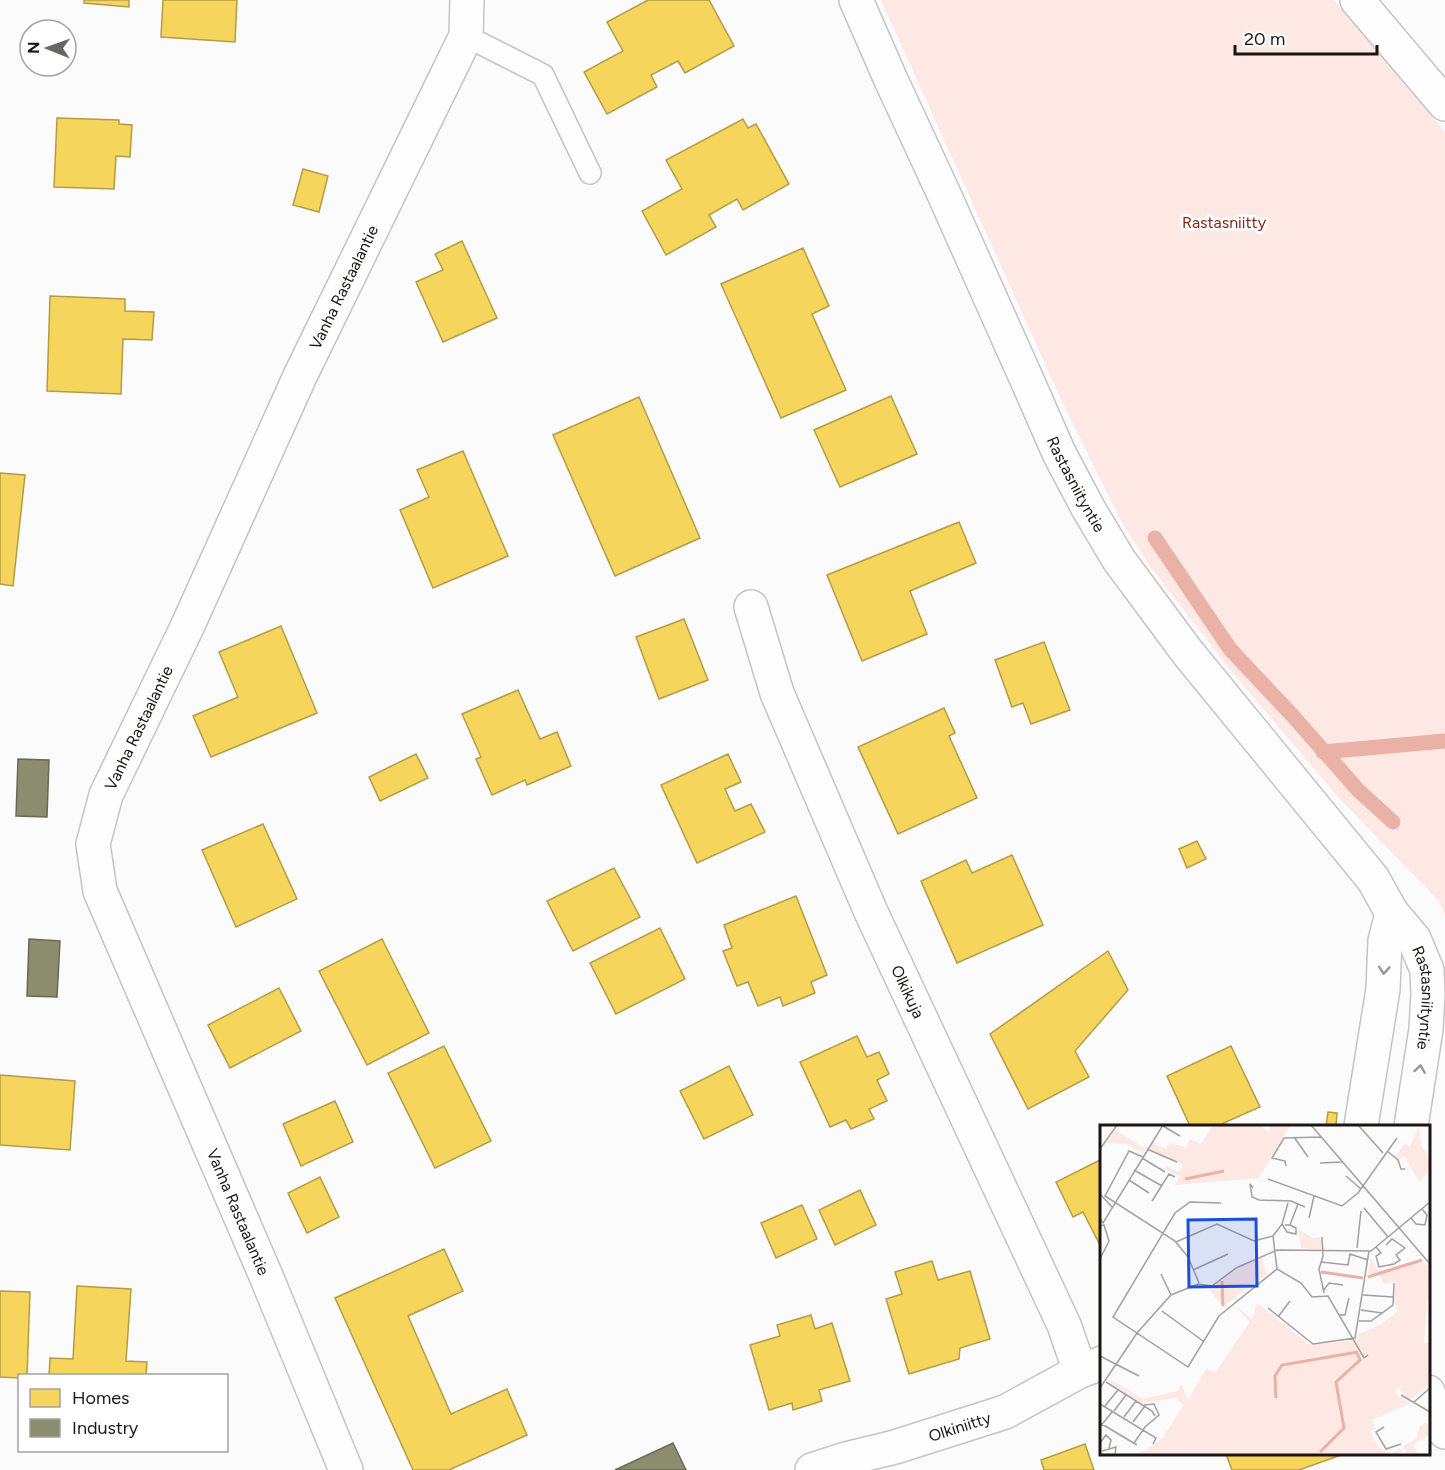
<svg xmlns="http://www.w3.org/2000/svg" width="1445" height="1470" font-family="Figtree,sans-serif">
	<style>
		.green { fill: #fee8e3 }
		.homes { fill: #f6d55c; stroke: #b49c47; stroke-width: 1.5 }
		.industry { fill: #8c8c6e; stroke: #6a6953; stroke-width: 1.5 }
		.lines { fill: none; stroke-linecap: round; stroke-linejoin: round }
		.stream { stroke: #eab2a6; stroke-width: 15 }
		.service-casing { stroke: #c6c3c3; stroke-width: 24 }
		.minor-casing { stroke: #c6c3c3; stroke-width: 36 }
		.tertiary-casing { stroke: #c6c3c3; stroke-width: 36 }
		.service { stroke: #fffefe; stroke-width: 21 }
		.minor { stroke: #fffefe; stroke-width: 33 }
		.tertiary { stroke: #fffefe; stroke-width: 33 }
		.oneway { stroke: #989695 }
		.labels { text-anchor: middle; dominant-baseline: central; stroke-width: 6; stroke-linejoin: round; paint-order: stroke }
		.park-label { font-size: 16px; fill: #832716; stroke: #fff }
		.street-label { font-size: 16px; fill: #1a1615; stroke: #fff }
		.inset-river { fill: none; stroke: #eab2a6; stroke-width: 3 }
		.inset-road { fill: none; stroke: #a29f9f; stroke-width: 1.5 }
		.view { fill: #1d4ed8; fill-opacity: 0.15; stroke: #1d4ed8; stroke-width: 3 }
		.inset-edge { fill: none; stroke: #1a1615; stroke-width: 3 }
	</style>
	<rect width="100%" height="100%" fill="#fcfbfb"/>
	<polygon class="green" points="881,0 1334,0 1445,132 1445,915 1439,901 1339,798 1227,666 1150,566 1121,521 1065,408"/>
	<g class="homes">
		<polygon points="84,0 129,0 129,7 84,3"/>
		<polygon points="163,0 237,0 235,42 161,37"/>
		<polygon points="648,0 709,0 734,46 685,73 678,61 651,75 657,87 607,114 584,72 623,51 607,22"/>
		<polygon points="57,118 119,120 119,124 132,125 130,157 116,156 114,189 54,187"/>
		<polygon points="743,119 748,128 756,124 789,184 743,210 737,199 709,215 716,227 666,255 642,211 682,189 666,160"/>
		<polygon points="303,169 328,176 319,212 293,205"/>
		<polygon points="462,241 497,318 443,342 416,282 443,270 435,254"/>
		<polygon points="803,248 829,306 812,314 846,390 781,418 721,284"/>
		<polygon points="50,296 125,299 125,311 154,312 152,340 123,339 121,394 47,391"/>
		<polygon points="891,396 917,454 840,487 814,430"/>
		<polygon points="639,397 700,538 615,576 553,435"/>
		<polygon points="463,451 508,556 433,588 400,510 429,497 417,470"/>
		<polygon points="0,473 25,475 13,586 0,584"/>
		<polygon points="959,522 976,563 910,591 927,634 862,661 827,575"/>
		<polygon points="684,619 708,680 659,699 636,637"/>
		<polygon points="281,626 317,713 211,757 193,716 238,697 219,652"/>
		<polygon points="1044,642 1070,710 1031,724 1023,703 1012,707 995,660"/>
		<polygon points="518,690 540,739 557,732 571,766 527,785 525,780 492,795 476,759 481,757 462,714"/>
		<polygon points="944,708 955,733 949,736 977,798 898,834 858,747"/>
		<polygon points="416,754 428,778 380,801 369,777"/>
		<polygon points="728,754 741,782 725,789 735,811 751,804 765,832 697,863 661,785"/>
		<polygon points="263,824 297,899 236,927 202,850"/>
		<polygon points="1197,841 1206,859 1187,868 1179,849"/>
		<polygon points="1012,855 1043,925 957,963 921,881 966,860 972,873"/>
		<polygon points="614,868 640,917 573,951 547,901"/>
		<polygon points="796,896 827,975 811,982 815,993 783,1006 780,997 758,1006 748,982 737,986 723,951 732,948 724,925"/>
		<polygon points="660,928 685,979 616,1014 590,963"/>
		<polygon points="382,939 429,1033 367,1065 319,971"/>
		<polygon points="1108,951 1128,990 1075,1051 1089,1077 1028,1109 990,1034"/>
		<polygon points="279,988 301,1031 230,1068 208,1025"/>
		<polygon points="857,1036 867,1057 879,1052 889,1074 877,1080 887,1101 869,1109 874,1119 851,1129 846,1120 830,1127 800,1062"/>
		<polygon points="444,1046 491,1141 435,1168 388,1073"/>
		<polygon points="1231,1046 1260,1107 1217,1126 1190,1126 1167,1076"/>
		<polygon points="729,1066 753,1115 704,1139 680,1091"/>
		<polygon points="0,1075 75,1081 70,1150 0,1145"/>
		<polygon points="335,1101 353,1142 301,1166 283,1124"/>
		<polygon points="1328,1112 1337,1113 1336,1126 1326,1126"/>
		<polygon points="1102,1159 1102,1249 1083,1212 1073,1217 1056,1182"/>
		<polygon points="320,1177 339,1217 307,1233 288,1193"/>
		<polygon points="860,1190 876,1225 835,1245 819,1210"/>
		<polygon points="802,1205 817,1239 776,1258 761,1223"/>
		<polygon points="444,1249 463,1291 408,1316 451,1414 507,1389 527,1435 449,1470 413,1470 335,1298"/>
		<polygon points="932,1261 938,1280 970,1271 990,1339 960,1348 959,1359 909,1374 886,1299 902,1294 895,1272"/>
		<polygon points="77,1286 131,1289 126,1361 147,1362 146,1376 49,1376 50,1358 73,1359"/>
		<polygon points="0,1291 30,1292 27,1376 20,1376 20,1378 0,1377"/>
		<polygon points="811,1315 815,1329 832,1323 850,1381 819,1390 822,1401 793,1410 792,1403 769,1410 750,1345 780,1336 777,1325"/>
		<polygon points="1085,1444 1094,1470 1044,1470 1041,1460"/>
		<polygon points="1226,1454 1344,1454 1299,1470 1232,1470"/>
	</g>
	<g class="industry">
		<polygon points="18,759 49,760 47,817 16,816"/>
		<polygon points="29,939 60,941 57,997 27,996"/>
		<polygon points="673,1443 686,1470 615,1470"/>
	</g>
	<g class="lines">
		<g class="stream">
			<polyline points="1155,538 1230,649 1292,715 1358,790 1393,822"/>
			<polyline points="1323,752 1445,741"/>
		</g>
		<defs>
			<polyline id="service" points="466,36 543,75 590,173"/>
			<g id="minor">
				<polyline points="1357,0 1445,104"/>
				<path id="s1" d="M751 607 777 693 871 912 1064 1325 1080 1371"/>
				<path id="s2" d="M346 1470 266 1276 100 891 93 844 106 795 188 625 300 376 466 36 467 0"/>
				<path id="s3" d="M812 1470 846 1459 895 1447 1005 1412 1080 1371 1102 1363"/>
			</g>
			<g id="tertiary">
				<path id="s4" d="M856 0 891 80 943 192 1027 380 1059 453 1088 508 1119 560 1188 653 1373 879 1392 913 1414 939 1427 970 1428 994 1426 1029 1411 1126"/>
				<polyline points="1361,1126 1383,989 1385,941 1392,913"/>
				<polyline points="1428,1392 1445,1432"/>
			</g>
		</defs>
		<use href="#service" class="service-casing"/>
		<use href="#minor" class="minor-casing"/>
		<use href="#tertiary" class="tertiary-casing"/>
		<use href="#service" class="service"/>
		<use href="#minor" class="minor"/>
		<use href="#tertiary" class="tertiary"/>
	</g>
	<defs><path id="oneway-chevron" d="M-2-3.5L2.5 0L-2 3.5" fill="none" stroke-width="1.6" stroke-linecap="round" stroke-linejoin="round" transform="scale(1.5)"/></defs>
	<g class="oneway">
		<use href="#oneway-chevron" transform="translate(1384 970) rotate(94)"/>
		<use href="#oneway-chevron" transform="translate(1420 1069) rotate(-81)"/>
	</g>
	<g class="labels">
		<g class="park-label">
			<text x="1224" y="222">Rastasniitty</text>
		</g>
		<g class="street-label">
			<text stroke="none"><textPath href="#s2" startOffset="1288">Vanha Rastaalantie</textPath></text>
			<text stroke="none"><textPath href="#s4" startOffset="532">Rastasniityntie</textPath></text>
			<text stroke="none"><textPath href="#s2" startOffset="802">Vanha Rastaalantie</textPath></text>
			<text stroke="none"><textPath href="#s1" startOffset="416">Olkikuja</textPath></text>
			<text stroke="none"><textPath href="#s4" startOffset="1161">Rastasniityntie</textPath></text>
			<text transform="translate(238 1212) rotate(67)">Vanha Rastaalantie</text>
			<text stroke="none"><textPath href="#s3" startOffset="154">Olkiniitty</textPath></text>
		</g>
	</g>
	<g transform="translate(1100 1125)">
		<rect width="330" height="330" fill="#fcfbfb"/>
		<path d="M113 0H158L168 6 173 0H190L159 53 75 60 79 52 64 44 66 41 79 47 83 40 49 24 52 18 66 24 69 18 86 22 90 14 101 19ZM319 1 321 20 330 34V46L319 56 304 31 298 36 295 32 305 18 310 22ZM15 5 46 24 44 28 27 19 7 18ZM198 104 213 113 222 112 221 125 201 123ZM271 132 278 146 320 134 330 143 324 219 330 216V260L309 275 298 262 295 266 300 273 311 278 272 295 276 303 270 307 279 323 291 329 300 323 302 327 297 330H31L47 325 63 312 84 280 75 273 42 278 10 258 12 255 43 274 78 266 81 259 88 274 107 243 115 248 150 197 133 179 152 194 157 178 210 220 257 215 258 209 280 200 298 186 294 178 295 156 284 159 279 149 267 152ZM161 133 167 149 124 181 125 184 109 164 132 146ZM325 298 330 300V310L313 319 319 330H308L303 321 316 314 320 301Z" fill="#fee8e3"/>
		<path class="inset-river" d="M85 54 124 46M221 147 263 153M268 152 322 135M122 156 123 181M176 273 175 251 182 240 258 227M220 327 244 303 236 257 260 235 257 228"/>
		<path class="inset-road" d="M211 0 330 139M258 0 283 28M63 1 80 11M194 12 208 32M0 24 17 0M47 24 77 37M287 26 298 35 301 44H305M43 32 29 26 5 71 75 116 88 132 99 158M42 33 65 47M220 38 242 37M186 41 185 36 172 33 184 13 221 12M34 45 62 61M246 51 261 64M168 54 242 81 258 68 297 13M29 55 49 68M153 63 150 59 152 72 159 75 191 76 205 82M0 69 13 83M52 76 69 49 75 52M121 78 90 77 75 88 13 192 88 242 119 191 177 144M264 83 288 112M209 93 214 71M311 93 316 99 325 100 327 90 322 84M0 94 3 98 63 0M182 99 187 107 196 109V103L190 100M185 100H190L198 79M0 101 4 100 9 116 0 134M173 111 182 99 188 78M222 112 223 131 219 144 224 168M76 117 117 99 154 116 173 111 177 144 201 158 212 172 228 171 264 233 268 230M276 122 281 128 276 131 279 142 294 139 300 135 296 130 305 123 292 114 286 120M257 123 261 86M221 137 248 140 250 129 268 135M93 145 128 129M61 149 71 170M223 166 229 158 243 160M263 170 293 172M168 183 213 219 255 213 269 126M261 185 282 188M62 186 103 216M239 190H245L249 173M178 192 190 176M259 196H271L293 180 294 158M0 231 39 251M6 257 52 286 55 291M0 263 37 208 71 170 98 159 112 161 136 143 177 125 271 126 330 77M301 270 330 287M314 277 330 263M0 279 56 313 53 319M5 281 18 265M14 286 26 270M24 292 36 276M33 297 45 281M0 298 37 320M0 302 12 287M284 302 276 307 286 324 301 319M0 318 6 310 11 315 9 323M34 318 45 302 59 290 54 279 44 280M2 326 16 322 15 330"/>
		<path class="view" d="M156 94 157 161 89 162 88 95Z"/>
		<rect width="330" height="330" class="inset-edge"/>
	</g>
	<rect x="18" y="1374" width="210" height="78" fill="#ffffff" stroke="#a3a2a1" stroke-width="1.5"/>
	<rect x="30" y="1389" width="30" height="18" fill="#f6d55c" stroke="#a3a2a1" stroke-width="1.5"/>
	<text x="72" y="1404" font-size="18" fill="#1a1615">Homes</text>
	<rect x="30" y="1419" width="30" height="18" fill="#8c8c6e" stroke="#a3a2a1" stroke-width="1.5"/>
	<text x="72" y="1434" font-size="18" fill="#1a1615">Industry</text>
	<g transform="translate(48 48) rotate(271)"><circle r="28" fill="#ffffff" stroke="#a3a2a1" stroke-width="1.5"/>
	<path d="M0-4.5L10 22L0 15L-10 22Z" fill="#696666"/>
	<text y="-9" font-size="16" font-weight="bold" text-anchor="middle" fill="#1a1615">N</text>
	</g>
	<path d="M1235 45v9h142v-9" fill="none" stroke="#1a1615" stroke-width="3"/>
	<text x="1244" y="45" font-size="18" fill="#1a1615" stroke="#ffffff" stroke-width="4.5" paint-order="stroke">20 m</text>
</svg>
